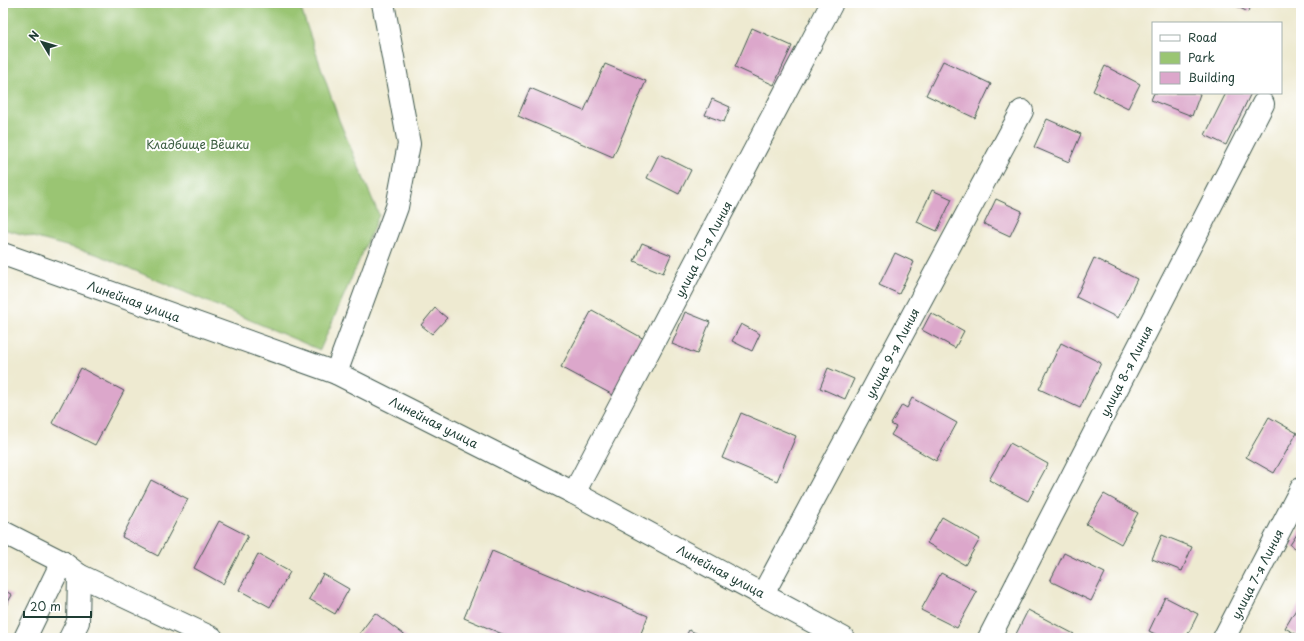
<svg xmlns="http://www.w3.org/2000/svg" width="1304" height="641" font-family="'Playpen Sans',sans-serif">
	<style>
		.green { fill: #9ac573; stroke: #5c8154 }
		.building { fill: #dca7cb }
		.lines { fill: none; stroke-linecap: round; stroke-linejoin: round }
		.minor-casing { stroke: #3e574c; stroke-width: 24 }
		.minor { stroke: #fff; stroke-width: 22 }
		.labels { text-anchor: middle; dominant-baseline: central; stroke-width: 4; stroke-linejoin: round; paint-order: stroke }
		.park-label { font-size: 12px; fill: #3e5f44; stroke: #fff }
		.street-label { font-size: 12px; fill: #1f3d34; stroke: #fff }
	</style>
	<rect width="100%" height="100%" fill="#fff"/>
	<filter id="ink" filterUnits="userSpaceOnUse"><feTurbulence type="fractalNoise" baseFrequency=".025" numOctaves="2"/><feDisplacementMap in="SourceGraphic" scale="8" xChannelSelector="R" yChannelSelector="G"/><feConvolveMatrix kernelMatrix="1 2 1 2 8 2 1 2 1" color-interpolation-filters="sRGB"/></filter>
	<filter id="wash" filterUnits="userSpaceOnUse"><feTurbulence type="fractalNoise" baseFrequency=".012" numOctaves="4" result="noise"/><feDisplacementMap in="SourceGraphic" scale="16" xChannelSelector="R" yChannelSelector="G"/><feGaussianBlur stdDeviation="0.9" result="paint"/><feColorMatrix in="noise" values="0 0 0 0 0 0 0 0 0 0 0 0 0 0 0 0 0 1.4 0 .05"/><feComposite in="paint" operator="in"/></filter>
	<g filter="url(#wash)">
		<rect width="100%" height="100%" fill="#eeead1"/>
		<polygon class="green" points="3,3 299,3 339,120 379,215 320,350 96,254 3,229"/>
		<g id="blocks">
			<g class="building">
				<polygon points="1230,3 1253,3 1248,12"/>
				<polygon points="752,28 792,46 774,85 735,67"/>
				<polygon points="943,61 991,84 975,118 926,95"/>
				<polygon points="605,64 646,81 613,157 518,116 530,88 584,111"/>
				<polygon points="1105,66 1140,84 1128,108 1093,91"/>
				<polygon points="1154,93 1196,93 1200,94 1192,116 1151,100"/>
				<polygon points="1226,93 1251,93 1226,145 1205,135"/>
				<polygon points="712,99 730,107 724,122 705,115"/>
				<polygon points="1047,119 1081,134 1069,162 1034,147"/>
				<polygon points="659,154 691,170 679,194 647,178"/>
				<polygon points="932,190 952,199 937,231 917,222"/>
				<polygon points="996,199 1022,211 1010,236 984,224"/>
				<polygon points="642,243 671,255 663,273 634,261"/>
				<polygon points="895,253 914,262 899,294 879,285"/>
				<polygon points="1094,258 1137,279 1118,318 1076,297"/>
				<polygon points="435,308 447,318 432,334 421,325"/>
				<polygon points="592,310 646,340 615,396 561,367"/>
				<polygon points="685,312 710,322 697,354 672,344"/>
				<polygon points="931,313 964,331 955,348 922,330"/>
				<polygon points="741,324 760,334 752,351 732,341"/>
				<polygon points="1061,343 1101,363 1080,408 1039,389"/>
				<polygon points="81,368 124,391 95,445 52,423"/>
				<polygon points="828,368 854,379 845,399 820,388"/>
				<polygon points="912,398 957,423 936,461 891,435 896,427 891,424 902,405 907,408"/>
				<polygon points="741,413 796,436 777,481 722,458"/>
				<polygon points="1269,417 1297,433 1274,473 1246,457"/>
				<polygon points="1010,443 1048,464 1028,501 989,480"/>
				<polygon points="151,480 188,499 158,556 122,537"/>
				<polygon points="1104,494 1138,513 1121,544 1086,524"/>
				<polygon points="942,517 980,539 965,565 927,543"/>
				<polygon points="219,521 248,536 223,584 194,568"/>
				<polygon points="1301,528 1301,553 1290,545"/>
				<polygon points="1162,535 1192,547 1182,571 1152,559"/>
				<polygon points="492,551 648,616 639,638 512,638 464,618"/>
				<polygon points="1064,553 1105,573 1091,601 1050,581"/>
				<polygon points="258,554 290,572 270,607 239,590"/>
				<polygon points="941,573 977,592 957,628 921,610"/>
				<polygon points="323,574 349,589 335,614 309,599"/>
				<polygon points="3,589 12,595 3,611"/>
				<polygon points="1165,597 1198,614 1186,638 1163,638 1149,631"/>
				<polygon points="1301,601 1301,637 1285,628"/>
				<polygon points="1028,610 1074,634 1072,638 1014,638"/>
				<polygon points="375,613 407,637 407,638 356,638"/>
				<polygon points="689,630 707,638 685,638"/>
			</g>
		</g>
	</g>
	<g filter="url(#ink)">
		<use href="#blocks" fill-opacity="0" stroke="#3e574c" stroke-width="1"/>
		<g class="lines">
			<defs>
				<g id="minor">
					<polyline points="3,254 336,373 574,493 843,638"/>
					<polyline points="336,373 397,207 409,144 383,3"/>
					<polyline points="574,493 831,5"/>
					<polyline points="3,532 62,562 79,575 78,622 70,638"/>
					<polyline points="79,575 212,638"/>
					<polyline points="763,594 1022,111"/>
					<polyline points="25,638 62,562"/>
					<polyline points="989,638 1263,104"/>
					<polyline points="1224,638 1301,489"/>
				</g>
			</defs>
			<use href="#minor" class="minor-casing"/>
			<use href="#minor" class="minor"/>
		</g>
	</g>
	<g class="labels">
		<g class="park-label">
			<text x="198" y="144">Кладбище Вёшки</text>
		</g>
		<g class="street-label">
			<text transform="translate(703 249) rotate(-62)">улица 10-я Линия</text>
			<text transform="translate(134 301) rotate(20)">Линейная улица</text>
			<text transform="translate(892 353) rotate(-62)">улица 9-я Линия</text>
			<text transform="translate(1126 371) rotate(-63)">улица 8-я Линия</text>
			<text transform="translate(434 422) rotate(27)">Линейная улица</text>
			<text transform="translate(721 571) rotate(28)">Линейная улица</text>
			<text transform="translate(1257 574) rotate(-63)">улица 7-я Линия</text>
		</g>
	</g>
	<rect width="1304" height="641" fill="none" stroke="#fff" stroke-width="16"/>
	<rect x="1152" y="22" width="130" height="72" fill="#ffffff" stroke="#a5b1ae"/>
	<rect x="1160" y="35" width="20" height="6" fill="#ffffff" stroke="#a5b1ae"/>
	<text x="1188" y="42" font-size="12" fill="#1f3d34">Road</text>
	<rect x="1160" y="52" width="20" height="12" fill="#9ac573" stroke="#a5b1ae"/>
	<text x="1188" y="62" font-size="12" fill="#1f3d34">Park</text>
	<rect x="1160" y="72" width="20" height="12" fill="#dca7cb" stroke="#a5b1ae"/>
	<text x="1188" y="82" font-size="12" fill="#1f3d34">Building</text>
	<g transform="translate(42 42) rotate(308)" stroke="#ffffff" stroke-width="3" paint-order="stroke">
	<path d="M0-3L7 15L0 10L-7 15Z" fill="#1f3d34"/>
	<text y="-6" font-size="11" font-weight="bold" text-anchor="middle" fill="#1f3d34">N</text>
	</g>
	<path d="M24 611v6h67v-6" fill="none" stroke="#1f3d34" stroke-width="2"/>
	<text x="30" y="611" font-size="12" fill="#1f3d34" stroke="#ffffff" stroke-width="3" paint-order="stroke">20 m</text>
</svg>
